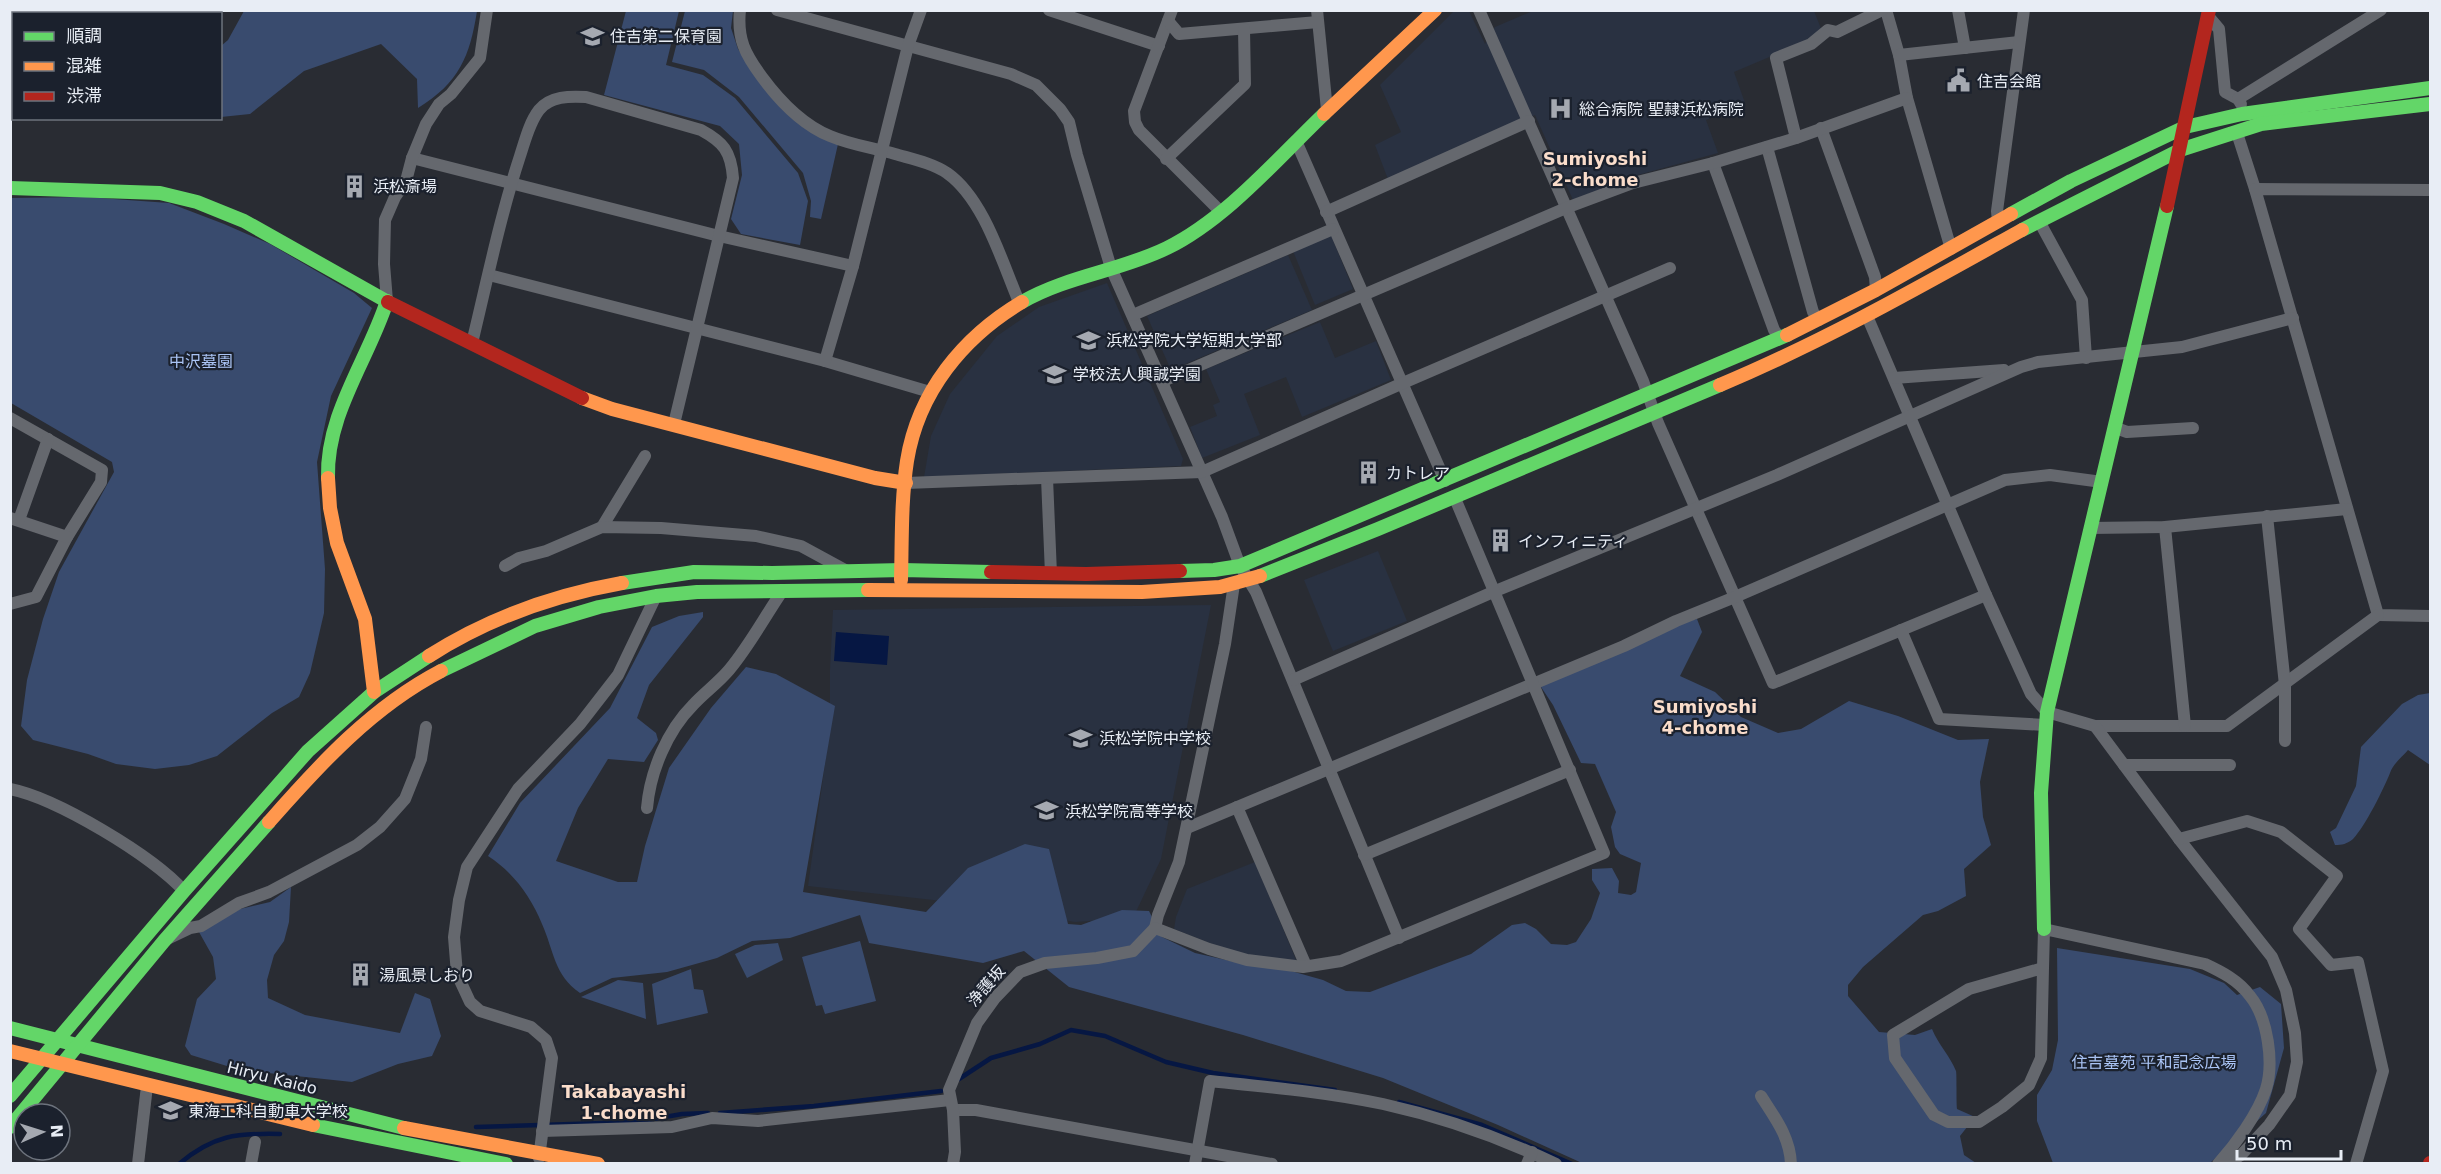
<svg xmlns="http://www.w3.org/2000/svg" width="2441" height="1174" font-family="'DejaVu Sans','Noto Sans JP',sans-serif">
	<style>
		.built { fill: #293141 }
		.green { fill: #394b6e }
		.water { fill: #061743 }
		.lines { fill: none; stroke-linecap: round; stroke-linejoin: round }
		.stream { stroke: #061743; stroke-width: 4.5 }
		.street { stroke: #65686e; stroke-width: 12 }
		.fast { stroke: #63d668; stroke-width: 14 }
		.slow { stroke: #ff974d; stroke-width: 14 }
		.jam { stroke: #b3261e; stroke-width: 14 }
		.labels { text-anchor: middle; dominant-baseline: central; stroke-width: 4.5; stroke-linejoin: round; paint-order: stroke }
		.poi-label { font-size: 16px; fill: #e8edf5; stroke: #1b212d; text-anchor: start }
		.park-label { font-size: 16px; fill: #aac4f5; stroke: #1b212d }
		.street-label { font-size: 16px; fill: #e8edf5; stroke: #1b212d }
		.neighbourhood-label { font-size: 18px; font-weight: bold; fill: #faddcb; stroke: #1b212d }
	</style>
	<rect width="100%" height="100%" fill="#292c33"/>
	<g class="built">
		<polygon points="1535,10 1814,11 1822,31 1807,41 1734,72 1745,103 1706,120 1718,153 1634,176 1573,200 1535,115 1389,182 1375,145 1401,132 1380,85 1454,11 1469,11 1485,44 1495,27"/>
		<polygon points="1331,235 1353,289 1315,305 1293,251"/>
		<polygon points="1288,255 1312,310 1171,370 1147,316"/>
		<polygon points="1107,283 1183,459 1181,466 924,477 931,436 950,394 997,336 1039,307"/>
		<polygon points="1320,322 1335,358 1376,341 1391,380 1302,417 1286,377 1244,394 1260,435 1202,458 1190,427 1217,416 1213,405 1220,402 1206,369"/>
		<polygon points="1378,551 1407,621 1333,651 1304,580"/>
		<polygon points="1211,605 1161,859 1133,918 1075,922 978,905 808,886 830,728 830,670 833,610"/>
		<polygon points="1255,862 1297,962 1263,960 1222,948 1174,929 1176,917 1187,889"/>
	</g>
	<g class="green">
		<path d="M244 11V10L477 11C470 56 459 83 418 108L417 79 381 44 304 71 250 114 221 117V46L228 40Z"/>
		<polygon points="626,11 679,11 666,65 703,75 735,98 798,173 808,201 800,245 741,234 731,219 742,175 739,144 720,126 604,95"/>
		<polygon points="685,11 733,11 731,28 738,49 771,97 838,144 821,219 810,217 811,201 803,173 739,97 704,70 672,62"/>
		<polygon points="86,197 169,203 224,224 270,244 354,293 372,308 331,396 317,462 325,569 324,613 310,673 299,697 272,713 217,756 189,765 155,769 116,764 88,754 33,740 21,726 27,680 43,619 59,572 114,472 112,462 11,403 10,198"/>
		<path d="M703 612V617L649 685 637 718 656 733 658 740 644 762 608 759 578 808 556 861 618 882H637L645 846 669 768 711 708 746 667 776 674 835 706 803 892 926 912 968 868 1025 844 1049 849 1068 924 1081 925 1122 910 1149 911 1162 937 1195 953 1235 962 1291 971 1323 980 1346 991 1370 992 1471 954 1512 925 1525 923 1536 929 1551 944 1567 945 1576 942 1591 919 1600 893 1592 880V869L1612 868 1619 881 1618 893 1631 895 1636 892 1641 863 1620 854 1615 847 1611 827 1616 812 1595 764 1581 763 1553 705 1539 684 1682 622 1697 619 1702 632 1680 676 1715 692 1741 717 1778 733 1801 729 1849 701 1898 716 1958 740 1989 739 1980 782 1983 817 1991 845 1964 869 1966 896 1938 911 1923 915 1863 967 1848 985V996L1879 1032 1915 1035 1932 1029C1938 1044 1950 1056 1956 1071 1957 1075 1956 1101 1957 1109L1975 1117 1960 1136 1964 1155 1976 1163H1582L1498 1125 1383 1078 1243 1035 1069 987 1024 951 983 963 869 943 860 915 790 938 752 941 717 958 667 972 612 978 580 993C554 975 554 951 542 924 531 897 513 872 488 856L520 803 610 708 652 627 679 616Z"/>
		<path d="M2430 693V765L2408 750C2402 757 2393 764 2390 773 2383 790 2366 825 2353 839 2347 844 2342 845 2335 845L2330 832 2336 828 2356 786 2361 747 2402 704 2418 695Z"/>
		<polygon points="291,887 289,922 284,941 274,955 267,980 268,998 305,1015 400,1033 415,993 430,999 441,1036 432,1056 398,1064 352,1082 240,1070 191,1055 185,1046 197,999 216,979 213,957 199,932 240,909 270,902"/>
		<polygon points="860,941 876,1001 825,1014 822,1005 816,1006 802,957"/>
		<polygon points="778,943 783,960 747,978 735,954 755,945"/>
		<polygon points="2057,948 2190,969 2224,983 2237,995 2260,987 2281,1004 2284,1048 2266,1113 2210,1163 2053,1163 2037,1121 2037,1095 2052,1070 2058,1040"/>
		<polygon points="691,969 694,989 703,990 708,1013 657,1025 652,984"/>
		<polygon points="618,980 643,983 646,1019 581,997"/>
	</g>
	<polygon class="water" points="836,632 889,636 887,665 834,661"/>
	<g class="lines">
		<g class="stream">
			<polyline points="959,1079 991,1058 1040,1044 1071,1030 1105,1036 1166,1062 1213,1073 1335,1090"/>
			<polyline points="1399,1102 1482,1125 1572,1164"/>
			<polyline points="720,1113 814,1106 941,1091"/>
			<polyline points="476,1127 636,1122 682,1114 708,1113"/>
			<path d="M179 1164C213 1135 237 1133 280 1134"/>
		</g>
		<g class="street">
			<path d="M740 10C737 39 745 54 762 77 779 100 803 125 830 136 851 145 874 148 895 154 912 159 932 163 947 173 984 199 1002 262 1019 302"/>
			<polyline points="777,10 1011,74 1036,85 1060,109 1069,122 1077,155 1111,268 1222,517 1240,566 1256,592 1399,938"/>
			<polyline points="1049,10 1159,46"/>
			<polyline points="1172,10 1134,111 1135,122 1139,130 1220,211"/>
			<polyline points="1317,10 1327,110"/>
			<polyline points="1479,10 1643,381 1658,423 1773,683 1986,595"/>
			<polyline points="1886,10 1899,55 1907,98 1951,249"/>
			<polyline points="1958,10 1965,48"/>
			<polyline points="183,14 183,10"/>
			<polyline points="2208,16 2219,29 2225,92 2238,99 2241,104"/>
			<polyline points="1168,21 1179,34 1318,22"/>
			<polyline points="10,35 14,35"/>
			<polyline points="1899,55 2019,42"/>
			<polyline points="2238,99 2381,10"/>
			<polyline points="1821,128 1875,277 1876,290"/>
			<polyline points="2237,133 2255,189"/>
			<polyline points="1796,138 1776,58 1811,44 1828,30 1837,32 1882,10"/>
			<polyline points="1296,141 1445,481"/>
			<polyline points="1767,147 1813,312 1819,320"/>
			<polyline points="412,158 719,236 853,266"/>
			<polyline points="1166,159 1245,84 1244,29"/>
			<polyline points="1713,163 1774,330 1780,338"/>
			<polyline points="2430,190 2255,189 2378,615 2430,616"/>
			<polyline points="1326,212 1529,121"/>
			<polyline points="2039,221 2082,300 2086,358"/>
			<polyline points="1998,222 1997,211 2024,10"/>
			<polyline points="489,275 825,361 930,392"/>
			<polyline points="387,301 384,264 385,220 395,197 406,181 412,158 426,124 439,104 451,94 480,58 487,10"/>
			<polyline points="1133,315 1333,229"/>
			<polyline points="1867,316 1986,595 2031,694 2047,712 2095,726 2227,726 2378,615"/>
			<path d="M472 343C487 281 500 217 520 156 525 141 529 123 539 110 550 96 570 96 586 97L701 130C723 142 731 151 733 178L674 424"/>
			<polyline points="825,361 853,266 908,46 921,10"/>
			<polyline points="1894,378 2004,370"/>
			<polyline points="1163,381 1566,208 1633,183 1713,163 1796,138 1907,98"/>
			<polyline points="10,418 102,470 101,482 67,537 36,597 10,604"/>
			<polyline points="2116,428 2127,432 2193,428"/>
			<polyline points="1047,478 1051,574"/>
			<polyline points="906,483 1202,472 1403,383 1670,268"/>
			<polyline points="2267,516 2285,685 2285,741"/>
			<polyline points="10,518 67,537"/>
			<polyline points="19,520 48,439"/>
			<polyline points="602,527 645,456"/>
			<polyline points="2165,527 2185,726"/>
			<polyline points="2090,528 2165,527 2347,509"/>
			<polyline points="505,566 519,558 546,551 602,527 661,528 756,536 801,546 847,571"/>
			<polyline points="1901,630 1939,719 2045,725"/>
			<polyline points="1293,680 1493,592 1777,475 2021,367 2038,362 2182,347 2293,318"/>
			<polyline points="2095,726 2179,839 2272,957 2286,990 2295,1033 2297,1062 2290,1095 2269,1125 2241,1155 2230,1162 2219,1163"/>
			<polyline points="2124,765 2230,765"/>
			<path d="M10 789C56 798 153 856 184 891"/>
			<polyline points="1237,807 1306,966"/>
			<path d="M647 808C650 772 667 731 693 705 704 693 718 683 729 670 750 645 765 616 783 590"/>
			<polyline points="1187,828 1624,646 1676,621 1735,597 2005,480 2050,475 2102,482"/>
			<polyline points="2179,839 2247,821 2281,832 2337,876 2299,929 2331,965 2358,962 2383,1071 2356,1164"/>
			<polyline points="1364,855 1570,770"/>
			<polyline points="1155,928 1209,949 1247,960 1303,967 1341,961 1604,853 1454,496"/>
			<polyline points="1155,928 1158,915 1179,862 1225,644 1234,584"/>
			<polyline points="169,938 190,928 201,926 239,903 269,892 357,845 380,827 405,799 421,759 426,727"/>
			<path d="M2043 968 2041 1058 2029 1085 2002 1107 1979 1122H1948L1934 1115 1895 1058 1893 1035 1969 989 2043 968 2044 929 2205 964C2222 972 2238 980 2250 996 2268 1018 2274 1063 2266 1089 2258 1114 2235 1145 2218 1164"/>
			<path d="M1761 1096C1775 1118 1790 1137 1791 1164"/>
			<polyline points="953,1110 976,1110 1272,1164"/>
			<polyline points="542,1131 672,1127 712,1118 758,1121 950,1100"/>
			<polyline points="539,1158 552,1058 546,1040 531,1027 480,1011 470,1002 457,974 454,937 459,900 467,867 518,789 580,724 618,675 656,596"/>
			<polyline points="138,1164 147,1086"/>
			<polyline points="251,1164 255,1142"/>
			<polyline points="953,1164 955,1152 953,1110 949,1090 977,1023 995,998 1020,972 1045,963 1097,958 1133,951 1155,928"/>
			<path d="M1195 1164 1210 1081C1268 1087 1326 1092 1383 1104 1442 1117 1501 1138 1556 1164"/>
			<polyline points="1527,1164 1532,1152"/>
		</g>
		<g class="fast">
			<polyline points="10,188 160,193 197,202 244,221 388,302"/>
			<polyline points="2011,214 2071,181 2185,127 2242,114 2430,88"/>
			<polyline points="2022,230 2180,150 2261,124 2430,104"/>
			<path d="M1022 302C1067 276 1120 271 1167 248 1226 219 1277 159 1324 114"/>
			<path d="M328 478C326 414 368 360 387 301"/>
			<polyline points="1180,571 1214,570 1240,566 1787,335"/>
			<polyline points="1260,576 1378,529 1720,385"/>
			<polyline points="622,583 694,572 772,573 902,570 991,572"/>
			<polyline points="441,671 535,626 599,607 656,596 697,592 868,590"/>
			<polyline points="2044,929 2041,793 2047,712 2167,206"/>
			<polyline points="10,1028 404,1128"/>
			<polyline points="10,1096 184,891 308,751 374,692 429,656"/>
			<polyline points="313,1125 506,1164"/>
			<polyline points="10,1127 164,941 269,822"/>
		</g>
		<g class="slow">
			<polyline points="1324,114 1435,10"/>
			<polyline points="1787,335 1876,290 2011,214"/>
			<path d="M1720 385C1825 341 1923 285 2022 230"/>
			<polyline points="582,398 612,409 875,478 906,483"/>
			<polyline points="328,478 330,508 337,543 365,619 374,692"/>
			<path d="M901 580C902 540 901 500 907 461 918 392 963 337 1022 302"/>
			<polyline points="868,590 1142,592 1220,587 1260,576"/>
			<path d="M429 656C487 619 554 595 622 583"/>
			<path d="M269 822C320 764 372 707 441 671"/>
			<polyline points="10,1051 313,1125"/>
			<polyline points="404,1128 598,1164"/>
		</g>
		<g class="jam">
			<polyline points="2167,206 2209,10"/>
			<polyline points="388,302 582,398"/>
			<polyline points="991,572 1086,574 1180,571"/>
			<polyline points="2430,1163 2430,1164"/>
		</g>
	</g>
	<defs>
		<symbol id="school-bare" viewBox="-9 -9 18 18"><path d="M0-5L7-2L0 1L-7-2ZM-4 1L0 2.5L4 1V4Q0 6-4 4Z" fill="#a5a9b1" stroke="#1b212d" stroke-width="2.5" paint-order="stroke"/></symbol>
		<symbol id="civic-bare" viewBox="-9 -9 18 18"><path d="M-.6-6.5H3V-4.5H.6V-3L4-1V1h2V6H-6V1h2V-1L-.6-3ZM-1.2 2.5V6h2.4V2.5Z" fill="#a5a9b1" stroke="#1b212d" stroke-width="2.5" paint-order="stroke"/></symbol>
		<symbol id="hospital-bare" viewBox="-9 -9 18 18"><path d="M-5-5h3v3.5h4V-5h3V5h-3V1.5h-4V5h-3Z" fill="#a5a9b1" stroke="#1b212d" stroke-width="2.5" paint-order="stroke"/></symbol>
		<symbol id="building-bare" viewBox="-9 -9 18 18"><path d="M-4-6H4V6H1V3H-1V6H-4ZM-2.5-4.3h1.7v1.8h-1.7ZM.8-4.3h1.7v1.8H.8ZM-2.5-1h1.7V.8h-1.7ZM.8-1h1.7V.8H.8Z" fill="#a5a9b1" stroke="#1b212d" stroke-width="2.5" paint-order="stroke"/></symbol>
		<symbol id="university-bare" viewBox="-9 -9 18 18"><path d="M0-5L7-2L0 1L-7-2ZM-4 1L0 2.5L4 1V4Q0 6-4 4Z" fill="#a5a9b1" stroke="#1b212d" stroke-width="2.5" paint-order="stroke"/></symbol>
	</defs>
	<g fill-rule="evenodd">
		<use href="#school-bare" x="576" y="20" width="33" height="33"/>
		<use href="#civic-bare" x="1942" y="64" width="33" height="33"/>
		<use href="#hospital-bare" x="1544" y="92" width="33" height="33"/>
		<use href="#building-bare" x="338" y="170" width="33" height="33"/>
		<use href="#university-bare" x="1072" y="324" width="33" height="33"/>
		<use href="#university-bare" x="1038" y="358" width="33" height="33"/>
		<use href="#building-bare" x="1352" y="456" width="33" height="33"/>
		<use href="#building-bare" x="1484" y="524" width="33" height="33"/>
		<use href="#school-bare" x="1064" y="722" width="33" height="33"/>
		<use href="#school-bare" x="1030" y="794" width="33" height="33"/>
		<use href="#building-bare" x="344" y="958" width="33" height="33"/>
		<use href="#university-bare" x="154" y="1094" width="33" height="33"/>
	</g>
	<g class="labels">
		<g class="poi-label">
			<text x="610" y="36">住吉第二保育園</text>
			<text x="1977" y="81">住吉会館</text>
			<text x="1579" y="109">総合病院 聖隷浜松病院</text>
			<text x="373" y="186">浜松斎場</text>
			<text x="1106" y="340">浜松学院大学短期大学部</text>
			<text x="1073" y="374">学校法人興誠学園</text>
			<text x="1386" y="473">カトレア</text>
			<text x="1518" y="541">インフィニティ</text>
			<text x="1099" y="738">浜松学院中学校</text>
			<text x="1065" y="811">浜松学院高等学校</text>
			<text x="379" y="975">湯風景しおり</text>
			<text x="188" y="1111">東海工科自動車大学校</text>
		</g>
		<g class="park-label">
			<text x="201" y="361">中沢墓園</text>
			<text x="2154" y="1062">住吉墓苑 平和記念広場</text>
		</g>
		<g class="street-label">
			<text transform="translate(986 986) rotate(-49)">浄護坂</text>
			<text transform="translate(272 1078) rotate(14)">Hiryu Kaido</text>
		</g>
		<g class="neighbourhood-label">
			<text x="1595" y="158">Sumiyoshi<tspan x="1595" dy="21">2-chome</tspan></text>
			<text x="1705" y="706">Sumiyoshi<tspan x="1705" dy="21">4-chome</tspan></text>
			<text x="624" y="1091">Takabayashi<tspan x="624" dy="21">1-chome</tspan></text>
		</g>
	</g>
	<rect width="2441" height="1174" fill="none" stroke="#e8edf5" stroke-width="24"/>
	<rect x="12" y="12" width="210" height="108" fill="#1b212d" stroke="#6d737d" stroke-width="1.5"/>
	<rect x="24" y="32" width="30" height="9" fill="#63d668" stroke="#6d737d" stroke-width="1.5"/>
	<text x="66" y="42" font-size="18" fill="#e8edf5">順調</text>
	<rect x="24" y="62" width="30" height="9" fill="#ff974d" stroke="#6d737d" stroke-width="1.5"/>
	<text x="66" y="72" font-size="18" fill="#e8edf5">混雑</text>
	<rect x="24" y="92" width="30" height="9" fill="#b3261e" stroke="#6d737d" stroke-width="1.5"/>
	<text x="66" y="102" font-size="18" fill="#e8edf5">渋滞</text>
	<g transform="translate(42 1132) rotate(87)"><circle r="28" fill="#1b212d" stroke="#6d737d" stroke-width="1.5"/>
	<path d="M0-4.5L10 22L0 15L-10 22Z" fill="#a5a9b1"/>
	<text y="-9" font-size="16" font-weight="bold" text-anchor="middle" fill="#e8edf5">N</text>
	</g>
	<path d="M2237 1150v9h104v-9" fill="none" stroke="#e8edf5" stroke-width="3"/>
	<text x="2246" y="1150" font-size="18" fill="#e8edf5" stroke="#1b212d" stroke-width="4.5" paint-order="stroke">50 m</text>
</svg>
